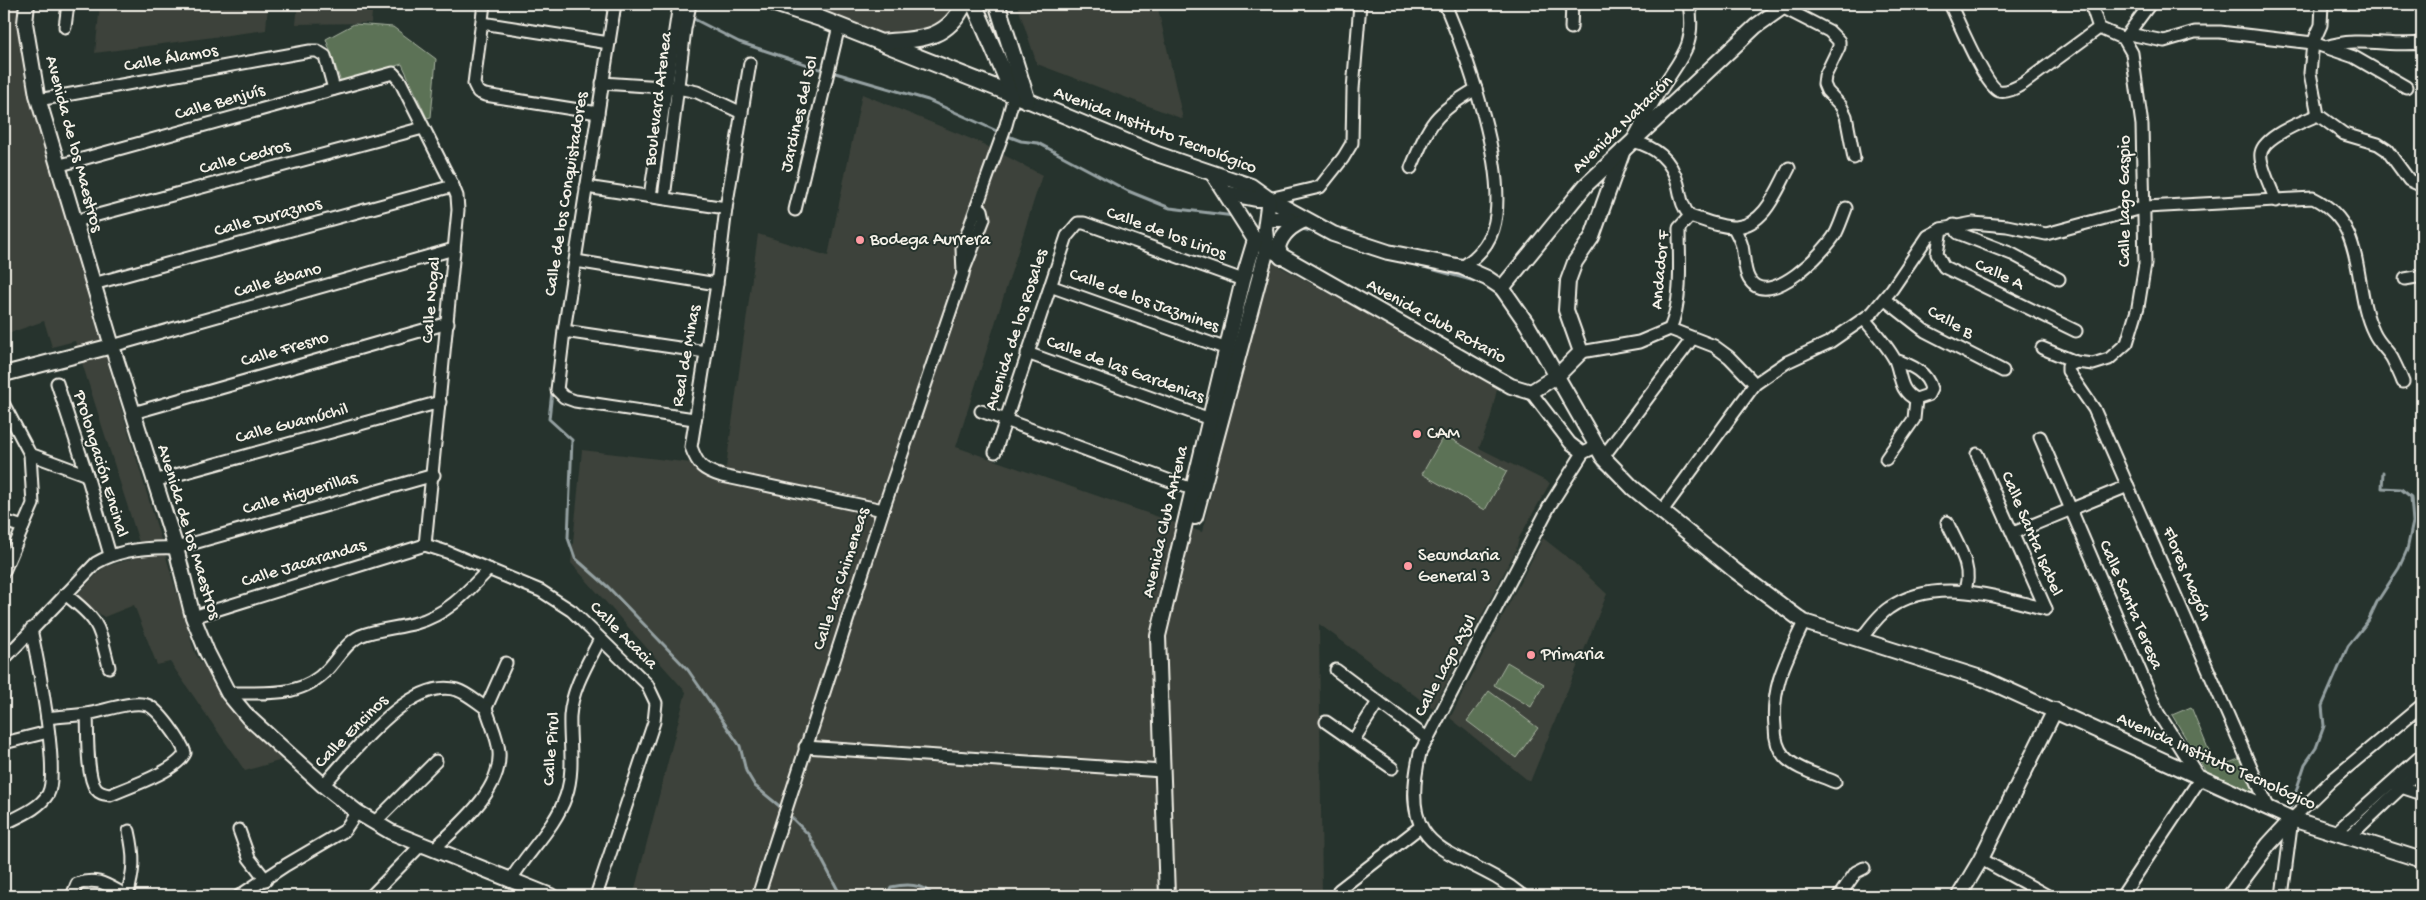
<svg xmlns="http://www.w3.org/2000/svg" width="2426" height="900" font-family="'Gochi Hand',sans-serif">
	<style>
		.built { fill: #3c423a }
		.green { fill: #5b7257; stroke: #a8b2a0 }
		.lines { fill: none; stroke-linecap: round; stroke-linejoin: round }
		.stream { stroke: #95a1a2; stroke-width: 3 }
		.minor-casing { stroke: #f4f1e8; stroke-width: 15 }
		.tertiary-casing { stroke: #f4f1e8; stroke-width: 18 }
		.secondary-casing { stroke: #f4f1e8; stroke-width: 19 }
		.minor { stroke: #26332d; stroke-width: 11 }
		.tertiary { stroke: #26332d; stroke-width: 14 }
		.secondary { stroke: #26332d; stroke-width: 15 }
		.poi-dot { fill: #ff9aa2; stroke: #26332d; stroke-width: 2 }
		.labels { text-anchor: middle; dominant-baseline: central; stroke-width: 4; stroke-linejoin: round; paint-order: stroke }
		.street-label { font-size: 18px; fill: #f4f1e8; stroke: #26332d }
		.poi-label { font-size: 18px; fill: #f4f1e8; stroke: #26332d; text-anchor: start }
	</style>
	<rect width="100%" height="100%" fill="#26332d"/>
	<filter id="ink" filterUnits="userSpaceOnUse"><feTurbulence type="fractalNoise" baseFrequency=".02" numOctaves="2"/><feDisplacementMap in="SourceGraphic" scale="10" xChannelSelector="R" yChannelSelector="G"/><feConvolveMatrix kernelMatrix="1 2 1 2 8 2 1 2 1" color-interpolation-filters="sRGB"/></filter>
	<g filter="url(#ink)">
		<g class="built">
			<polygon points="4,4 21,4 18,28 25,80 88,298 195,653 234,712 282,760 245,771 170,662 157,665 134,605 104,617 76,596 104,567 141,556 138,539 75,341 52,347 44,321 4,335"/>
			<polygon points="100,4 268,4 266,30 95,53"/>
			<polygon points="298,4 373,4 371,23 296,24"/>
			<polygon points="790,4 953,4 943,23 890,42"/>
			<polygon points="1017,4 1157,4 1183,119 1037,64"/>
			<polygon points="862,94 981,143 1042,175 956,447 1202,532 1268,260 1498,385 1490,420 1479,448 1550,483 1519,538 1516,550 1433,709 1319,624 1322,896 633,896 686,692 571,563 582,450 726,467 758,234 828,256"/>
			<polygon points="1543,538 1572,561 1607,594 1530,782 1450,718"/>
		</g>
		<g class="green">
			<polygon points="354,24 393,27 436,59 431,117 427,118 402,64 341,82 326,39"/>
			<polygon points="1444,435 1507,471 1485,510 1422,474"/>
			<polygon points="1507,662 1544,684 1531,707 1494,685"/>
			<polygon points="1489,691 1538,728 1516,758 1467,721"/>
			<polygon points="2191,707 2216,768 2241,758 2258,795 2240,792 2206,772 2172,715"/>
		</g>
		<g class="lines">
			<g class="stream">
				<polyline points="662,4 675,10"/>
				<polyline points="690,17 739,42 826,71"/>
				<polyline points="832,72 928,100 999,132"/>
				<polyline points="1005,135 1021,141 1038,143 1128,191 1170,208 1234,216"/>
				<polyline points="1586,176 1630,134"/>
				<polyline points="1299,228 1317,233"/>
				<polyline points="1413,264 1482,283"/>
				<polyline points="1491,288 1504,302"/>
				<polyline points="558,337 549,419 572,440 568,538 575,558 608,587 688,670 740,746 746,771 755,786 783,809"/>
				<polyline points="1596,458 1600,466 1610,473"/>
				<polyline points="2134,755 2194,783"/>
				<polyline points="2200,786 2269,816"/>
				<polyline points="2289,812 2305,764 2316,748 2324,726 2322,706 2348,646 2368,621 2377,602 2399,568 2407,550 2413,522 2411,497 2401,489 2382,488 2383,472"/>
				<polyline points="788,814 809,835 841,896"/>
				<path d="M886 896 891 887C906 884 922 883 933 896"/>
			</g>
			<defs>
				<g id="minor">
					<polyline points="484,4 474,84 478,92 485,95 598,113"/>
					<polyline points="615,4 564,331 557,390 564,397 575,401 694,419"/>
					<path d="M1445 4C1467 56 1510 175 1493 229 1488 246 1476 258 1462 267"/>
					<path d="M1689 4C1696 46 1682 56 1661 89 1650 106 1642 124 1632 141 1656 147 1671 159 1678 184 1681 196 1681 206 1690 216 1703 220 1722 228 1736 227 1765 225 1777 190 1789 168"/>
					<path d="M1950 4C1958 20 1985 86 1999 91 2008 93 2017 87 2024 83L2099 28 2124 39"/>
					<polyline points="2091,4 2099,28"/>
					<polyline points="2322,4 2321,25 2313,43 2310,73 2318,115 2344,134 2378,144 2387,150 2409,180 2422,186"/>
					<polyline points="1782,7 1829,31 1839,41 1839,47 1825,76 1824,84 1827,91 1841,106 1846,116 1854,158"/>
					<polyline points="482,23 609,43"/>
					<polyline points="65,27 68,4"/>
					<polyline points="1571,28 1572,4"/>
					<polyline points="2129,34 2164,41 2195,32 2220,32 2313,43 2354,57 2406,87"/>
					<path d="M2326 47C2357 36 2390 47 2422 43"/>
					<path d="M750 63 726 208 717 284 691 447C698 466 703 470 722 476L883 510"/>
					<polyline points="602,83 678,88 697,92 742,113"/>
					<polyline points="38,100 310,51 317,51 325,56 334,89"/>
					<polyline points="57,166 393,73 400,81 453,186 457,196 458,210 425,545"/>
					<path d="M1411 168C1430 123 1433 114 1476 89"/>
					<polyline points="586,187 726,208"/>
					<polyline points="650,196 679,4"/>
					<polyline points="664,198 685,29 690,4"/>
					<polyline points="1269,199 1320,187 1343,158 1352,143 1353,89 1360,4"/>
					<path d="M2276 201C2272 190 2259 164 2261 153 2264 136 2304 121 2318 115"/>
					<polyline points="795,210 839,26"/>
					<polyline points="75,221 423,128"/>
					<polyline points="1954,225 1958,233 2012,254 2059,279"/>
					<path d="M1734 228C1737 234 1740 239 1742 246 1744 255 1744 271 1749 279 1768 311 1826 251 1836 233 1840 225 1843 216 1846 208"/>
					<polyline points="1941,229 1937,254 1944,267 2076,331"/>
					<polyline points="576,261 717,284"/>
					<polyline points="963,272 984,219 982,210 977,206"/>
					<polyline points="2405,279 2422,276"/>
					<polyline points="93,284 453,186"/>
					<polyline points="1050,286 1227,349"/>
					<polyline points="1884,299 1925,331 2003,371"/>
					<path d="M1864 319C1875 332 1887 345 1895 360 1901 374 1899 392 1916 399L1928 395 1931 389C1927 372 1911 365 1895 360"/>
					<path d="M1670 329C1683 298 1679 261 1679 228L1690 216"/>
					<polyline points="564,331 706,352"/>
					<polyline points="112,346 454,249"/>
					<polyline points="2042,348 2076,362 2093,364 2109,359 2127,343 2138,307 2145,264 2142,125 2132,53 2124,39 2150,4"/>
					<polyline points="1581,352 1639,342 1670,329 1714,346 1729,357 1755,384"/>
					<polyline points="1027,353 1210,419"/>
					<polyline points="2076,362 2068,366 2068,371 2094,409 2269,809"/>
					<polyline points="57,383 87,475 110,555"/>
					<polyline points="1531,392 1570,443 1583,453"/>
					<polyline points="4,405 30,454 33,504 4,571"/>
					<polyline points="981,411 1192,489"/>
					<polyline points="133,413 448,323"/>
					<polyline points="2040,437 2158,713 2200,779 2122,896"/>
					<polyline points="995,452 1067,236 1078,223 1084,223 1243,280"/>
					<polyline points="30,454 87,475"/>
					<polyline points="1977,454 2046,609"/>
					<polyline points="1603,457 1692,339"/>
					<polyline points="1886,459 1914,419 1916,399"/>
					<polyline points="154,481 440,402"/>
					<path d="M1662 511 1755 384 1787 362 1830 342 1872 313 1892 289 1928 236 1941 229 1973 223 2007 226 2046 234 2146 207 2313 198C2369 225 2351 287 2374 333 2378 342 2386 349 2392 358 2396 366 2400 374 2403 382"/>
					<polyline points="4,521 23,527"/>
					<path d="M1947 522C1956 543 1975 569 1964 591"/>
					<polyline points="2013,533 2128,486"/>
					<polyline points="425,545 447,552 541,591 572,611 647,684 656,703 654,722 596,896"/>
					<path d="M65 594C101 622 98 625 109 667"/>
					<polyline points="193,617 425,545"/>
					<path d="M1804 622C1787 659 1771 684 1775 727 1775 737 1777 748 1784 756 1795 769 1819 775 1835 782"/>
					<path d="M1861 639C1869 629 1878 615 1889 608 1936 576 1997 597 2046 609"/>
					<path d="M4 659 96 563C120 549 149 547 176 548L434 475"/>
					<polyline points="1336,670 1428,739"/>
					<path d="M228 693C266 692 300 699 328 669 338 658 347 642 360 636 377 629 399 628 416 623 448 614 467 592 489 569"/>
					<polyline points="486,708 506,663"/>
					<path d="M47 718C60 716 73 716 86 714 102 712 131 700 147 705 158 708 182 742 185 753 177 771 129 787 110 795 104 794 100 794 96 789 86 776 88 732 87 714"/>
					<polyline points="1326,722 1392,768"/>
					<polyline points="1353,741 1378,702"/>
					<polyline points="4,743 48,732"/>
					<polyline points="805,747 1162,771"/>
					<path d="M323 785C351 756 411 675 457 690 467 693 478 703 486 708"/>
					<polyline points="2395,785 2422,794"/>
					<polyline points="375,822 436,761"/>
					<path d="M4 824C19 816 39 809 48 794 60 772 37 657 31 629"/>
					<polyline points="239,830 249,858 266,880"/>
					<polyline points="2336,832 2422,755"/>
					<polyline points="2350,836 2422,768"/>
					<path d="M435 848C460 824 502 790 499 752 498 738 490 722 486 708"/>
					<polyline points="1981,859 2048,896"/>
					<path d="M510 881C527 852 555 828 566 796 575 770 569 742 570 716 572 688 588 663 600 639"/>
					<polyline points="1339,890 1420,827"/>
					<path d="M72 896 77 884C98 876 108 886 127 896"/>
					<path d="M127 896C134 871 135 857 129 831"/>
					<polyline points="239,896 286,865 344,831 357,812"/>
					<polyline points="371,896 422,844"/>
					<polyline points="758,896 883,510 963,274 962,248 1006,125 1014,96"/>
					<path d="M1523 896C1460 845 1395 862 1420 753L1550 505 1583 453 1596 447"/>
					<polyline points="1839,896 1856,872 1864,868"/>
					<polyline points="2282,896 2292,819 2332,780 2422,705"/>
				</g>
				<g id="tertiary">
					<polyline points="27,4 25,23 37,95 112,346 176,548 193,617 207,652 228,693 248,717 323,785 357,812 391,832 551,896"/>
					<polyline points="1027,100 1157,154 1251,186 1269,199 1333,234 1388,252 1462,267 1487,278 1502,288 1527,324 1603,457 1633,488 1734,570 1804,622 1984,679 2292,819 2422,860"/>
					<polyline points="1226,193 1256,199 1268,199"/>
					<polyline points="1267,219 1288,219 1296,223"/>
					<polyline points="1261,244 1511,386 1531,392 1558,375 1581,352 1566,310 1568,281 1575,262 1592,237 1623,150"/>
					<path d="M1281 257 1278 247C1282 233 1292 225 1306 220"/>
					<polyline points="1502,288 1586,185 1756,26 1787,4"/>
					<polyline points="4,374 112,346"/>
					<polyline points="1195,517 1267,249 1265,229 1269,199"/>
					<polyline points="1167,896 1158,636 1243,280 1255,240 1213,174"/>
					<polyline points="1959,896 1981,859 2055,710"/>
					<polyline points="2230,896 2269,844 2292,819"/>
				</g>
				<g id="secondary">
					<polyline points="776,4 819,18 1027,100"/>
					<polyline points="974,4 1014,96"/>
					<polyline points="997,4 1027,100"/>
					<path d="M884 42C920 39 947 40 964 4"/>
				</g>
			</defs>
			<use href="#minor" class="minor-casing"/>
			<use href="#tertiary" class="tertiary-casing"/>
			<use href="#secondary" class="secondary-casing"/>
			<use href="#minor" class="minor"/>
			<use href="#tertiary" class="tertiary"/>
			<use href="#secondary" class="secondary"/>
		</g>
	</g>
	<g class="poi-dot">
		<circle cx="860" cy="240" r="5"/>
		<circle cx="1417" cy="434" r="5"/>
		<circle cx="1408" cy="566" r="5"/>
		<circle cx="1531" cy="655" r="5"/>
	</g>
	<g class="labels">
		<g class="street-label">
			<text transform="translate(171 59) rotate(-10)">Calle Álamos</text>
			<text transform="translate(659 99) rotate(-83)">Boulevard Atenea</text>
			<text transform="translate(220 103) rotate(-16)">Calle Benjuís</text>
			<text transform="translate(800 114) rotate(-77)">Jardines del Sol</text>
			<text transform="translate(1623 125) rotate(-44)">Avenida Natación</text>
			<text transform="translate(1155 131) rotate(21)">Avenida Instituto Tecnológico</text>
			<text transform="translate(73 144) rotate(75)">Avenida de los Maestros</text>
			<text transform="translate(245 158) rotate(-15)">Calle Cedros</text>
			<text transform="translate(567 194) rotate(-81)">Calle de los Conquistadores</text>
			<text transform="translate(2125 201) rotate(-90)">Calle Lago Gaspio</text>
			<text transform="translate(268 218) rotate(-15)">Calle Duraznos</text>
			<text transform="translate(1166 234) rotate(20)">Calle de los Lirios</text>
			<text transform="translate(1661 270) rotate(-85)">Andador F</text>
			<text transform="translate(1999 275) rotate(25)">Calle A</text>
			<text transform="translate(278 281) rotate(-16)">Calle Ébano</text>
			<text transform="translate(432 300) rotate(-85)">Calle Nogal</text>
			<text transform="translate(1144 301) rotate(20)">Calle de los Jazmines</text>
			<text transform="translate(1436 322) rotate(29)">Avenida Club Rotario</text>
			<text transform="translate(1950 323) rotate(30)">Calle B</text>
			<text transform="translate(1017 330) rotate(-72)">Avenida de los Rosales</text>
			<text transform="translate(285 350) rotate(-16)">Calle Fresno</text>
			<text transform="translate(687 356) rotate(-80)">Real de Minas</text>
			<text transform="translate(1125 370) rotate(20)">Calle de las Gardenias</text>
			<text transform="translate(292 424) rotate(-15)">Calle Guamúchil</text>
			<text transform="translate(100 464) rotate(73)">Prolongación Encinal</text>
			<text transform="translate(300 494) rotate(-16)">Calle Higuerillas</text>
			<text transform="translate(1166 522) rotate(-77)">Avenida Club Antena</text>
			<text transform="translate(188 532) rotate(73)">Avenida de los Maestros</text>
			<text transform="translate(2031 534) rotate(67)">Calle Santa Isabel</text>
			<text transform="translate(304 564) rotate(-17)">Calle Jacarandas</text>
			<text transform="translate(2186 574) rotate(67)">Flores Magón</text>
			<text transform="translate(842 579) rotate(-72)">Calle Las Chimeneas</text>
			<text transform="translate(2130 605) rotate(67)">Calle Santa Teresa</text>
			<text transform="translate(623 636) rotate(45)">Calle Acacia</text>
			<text transform="translate(1446 666) rotate(-62)">Calle Lago Azul</text>
			<text transform="translate(352 732) rotate(-45)">Calle Encinos</text>
			<text transform="translate(552 749) rotate(-86)">Calle Pirul</text>
			<text transform="translate(2216 762) rotate(24)">Avenida Instituto Tecnológico</text>
		</g>
		<g class="poi-label">
			<text x="870" y="240">Bodega Aurrera</text>
			<text x="1427" y="434">CAM</text>
			<text x="1418" y="556">Secundaria<tspan x="1418" dy="21">General 3</tspan></text>
			<text x="1541" y="655">Primaria</text>
		</g>
	</g>
	<rect width="2426" height="900" fill="none" stroke="#26332d" stroke-width="20"/>
	<rect x="10" y="10" width="2406" height="880" fill="none" stroke="#f4f1e8" stroke-width="2" filter="url(#ink)"/>
</svg>
